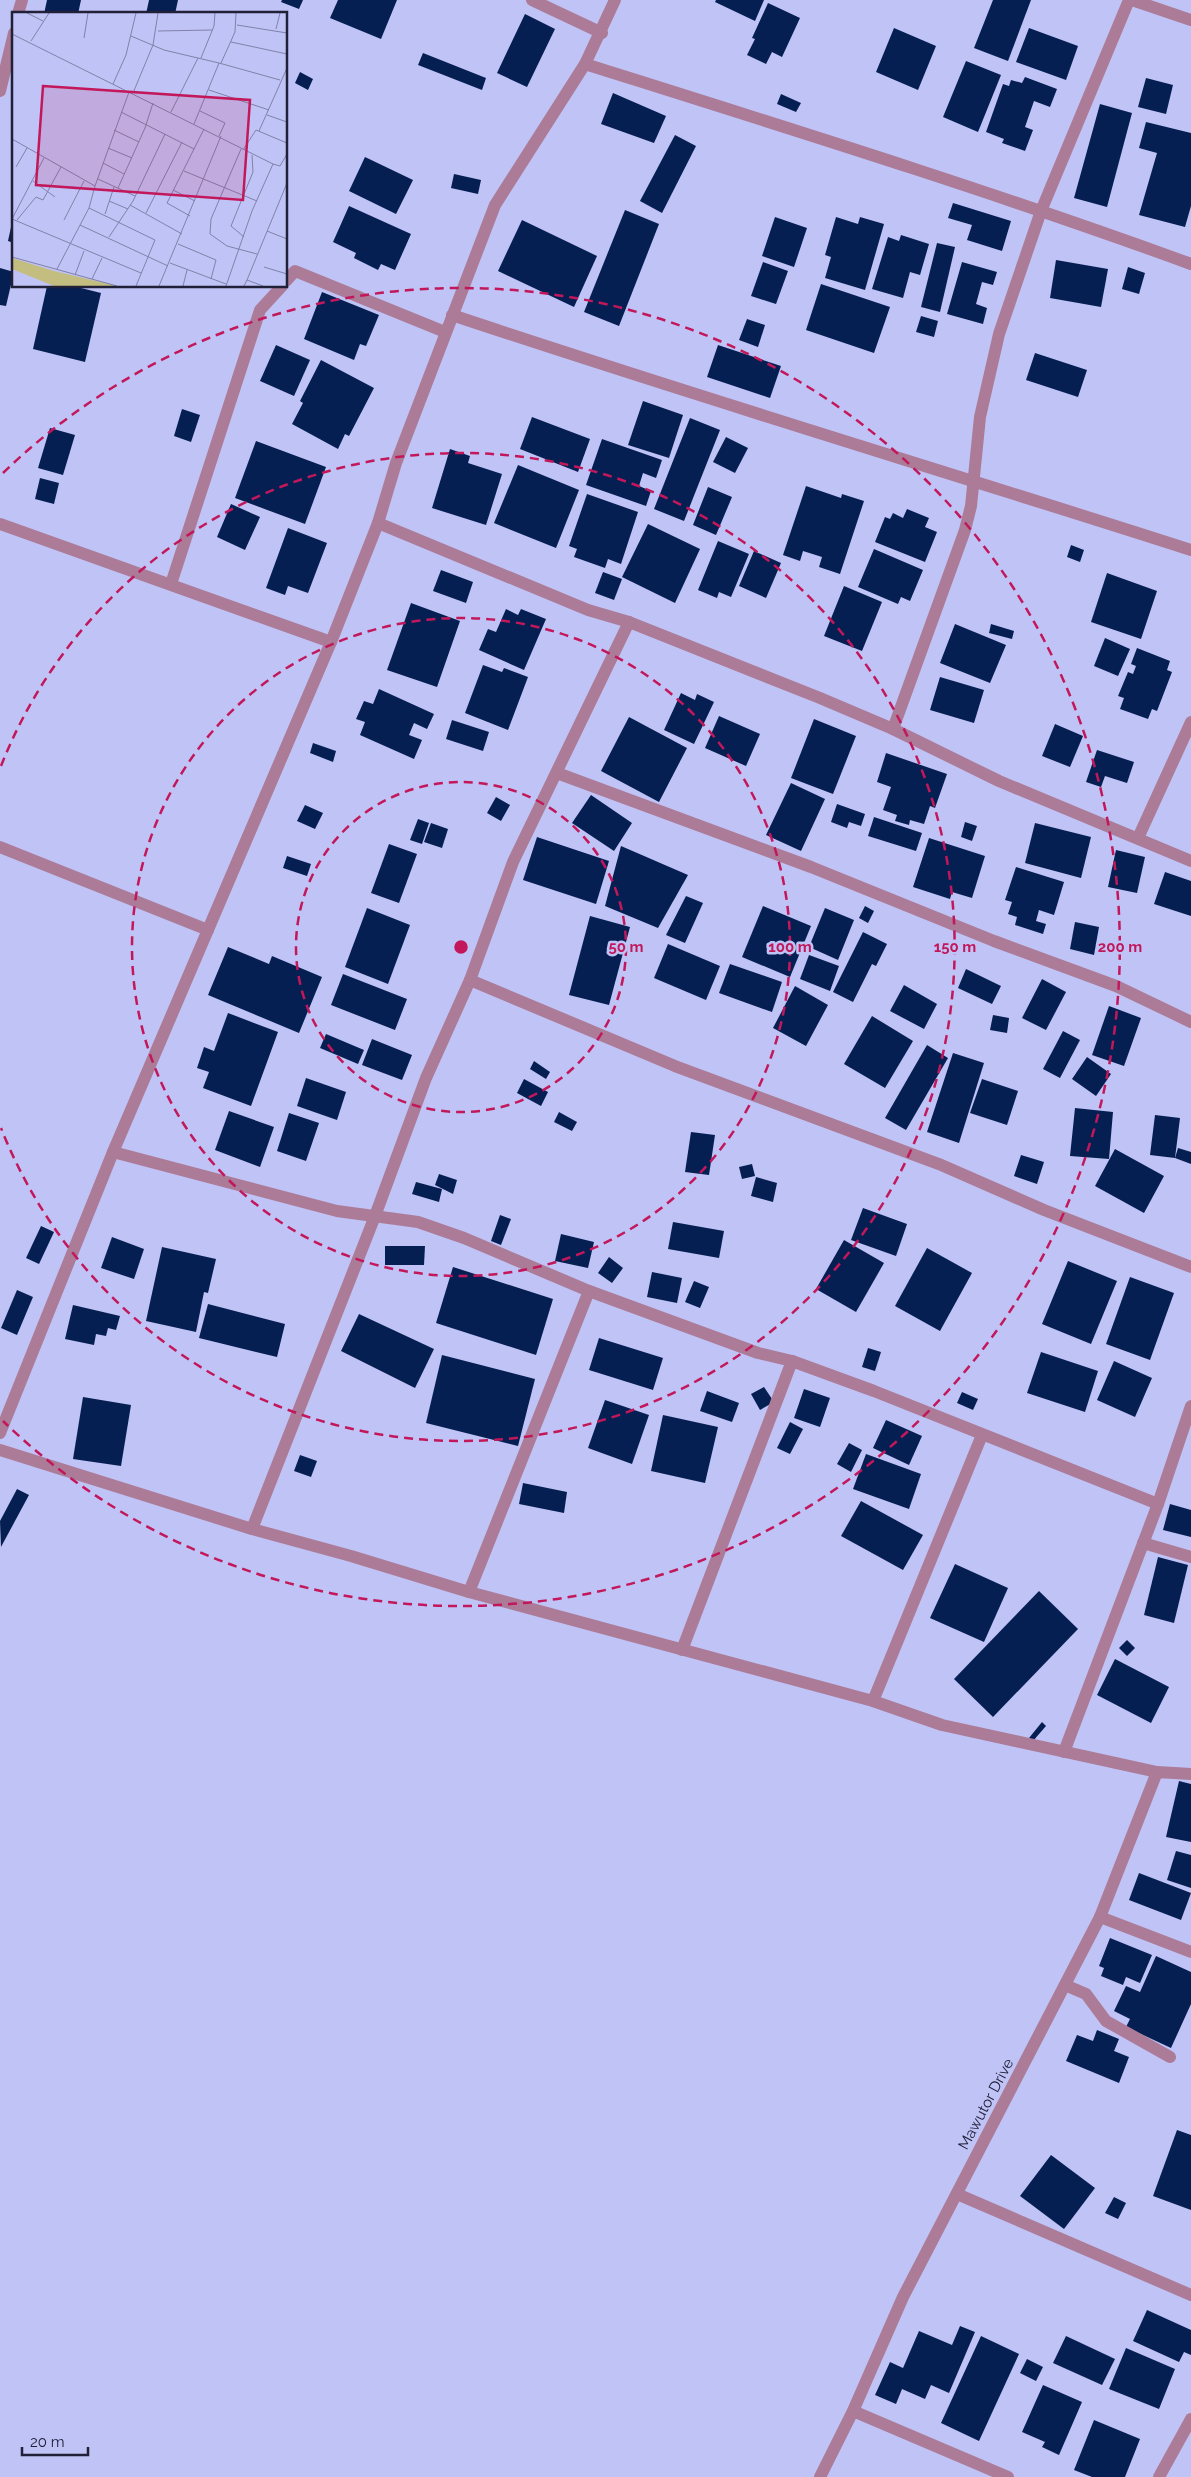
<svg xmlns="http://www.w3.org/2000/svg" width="1191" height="2477" font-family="Raleway,sans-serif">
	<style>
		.building { fill: #061f53 }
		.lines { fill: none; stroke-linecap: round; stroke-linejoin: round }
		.minor { stroke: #ab7b98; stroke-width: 12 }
		.ring { fill: none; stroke: #c2185b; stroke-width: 2.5; stroke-dasharray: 9 6 }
		.labels { text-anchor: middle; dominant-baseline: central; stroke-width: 5; stroke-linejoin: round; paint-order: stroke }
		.street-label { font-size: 15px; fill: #202038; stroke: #c0c3f5 }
		.inset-road { fill: none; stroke: #8082a9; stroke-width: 1 }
		.view { fill: #c2185b; fill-opacity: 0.15; stroke: #c2185b; stroke-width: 2.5 }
		.inset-edge { fill: none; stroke: #202038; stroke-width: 2.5 }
		.centre { fill: #c2185b; stroke: #c0c3f5; stroke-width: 2.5 }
		.ring-label { font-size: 15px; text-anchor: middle; font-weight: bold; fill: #c2185b; stroke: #c0c3f5; stroke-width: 5; stroke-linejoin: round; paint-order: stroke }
	</style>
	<rect width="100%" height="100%" fill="#c0c3f5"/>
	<g class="building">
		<polygon points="47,0 81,0 78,14 44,14"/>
		<polygon points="149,0 178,0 175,14 146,14"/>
		<polygon points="282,0 303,0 299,9 281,2"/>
		<polygon points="338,0 397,0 381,39 330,18"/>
		<polygon points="716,0 764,0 755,21 715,2"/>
		<polygon points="993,0 1031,0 1008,61 974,48"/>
		<polygon points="768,3 800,18 782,57 772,52 766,64 747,55 755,39 752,38"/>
		<polygon points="525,14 555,29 527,87 497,73"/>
		<polygon points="894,28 936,46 918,90 876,72"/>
		<polygon points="1029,28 1078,46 1066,80 1016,62"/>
		<polygon points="423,53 486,78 482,90 418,65"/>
		<polygon points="966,61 1001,75 978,132 943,117"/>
		<polygon points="300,72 313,79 308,90 295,83"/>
		<polygon points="1025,77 1057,89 1050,107 1034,101 1025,127 1033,130 1025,151 1002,143 1004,139 986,132 1003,84 1009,86 1011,80 1022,83"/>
		<polygon points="1146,78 1173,85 1166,114 1138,107"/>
		<polygon points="613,93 666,116 654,143 601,124"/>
		<polygon points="781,94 801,103 796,112 777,104"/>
		<polygon points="1100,104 1132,113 1107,207 1074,198"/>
		<polygon points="1146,122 1191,133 1191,206 1185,227 1139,215 1157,153 1139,148"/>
		<polygon points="675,135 696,146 662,213 640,201"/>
		<polygon points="365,157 413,180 396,214 349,191"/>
		<polygon points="454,174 481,180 478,194 451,188"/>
		<polygon points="953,203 1011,221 1002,251 967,240 972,225 948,218"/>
		<polygon points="349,206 411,234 395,270 381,264 378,270 354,258 356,253 333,242"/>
		<polygon points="625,210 659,224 619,326 584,312"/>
		<polygon points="775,217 807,228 794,267 762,256"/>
		<polygon points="836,217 858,224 860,217 884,224 865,290 825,278 831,257 825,255"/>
		<polygon points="13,218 14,218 14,243 8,241"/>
		<polygon points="522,220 597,256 574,307 498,271"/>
		<polygon points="901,235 929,244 920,275 910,272 903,298 872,289 888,237 899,241"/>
		<polygon points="937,243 955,247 940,312 921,307"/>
		<polygon points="1056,260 1108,269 1101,307 1050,298"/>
		<polygon points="763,262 788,271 776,304 751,296"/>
		<polygon points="962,262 997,272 993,285 982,282 976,304 987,308 983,324 947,314"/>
		<polygon points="1128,267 1145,273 1139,294 1122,289"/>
		<polygon points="0,268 14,272 6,306 0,305"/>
		<polygon points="821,284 890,307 874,353 806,330"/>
		<polygon points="47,286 73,286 101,293 85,362 33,349"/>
		<polygon points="322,292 379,315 366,346 360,344 354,360 304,339"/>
		<polygon points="921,316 938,321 934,337 916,332"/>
		<polygon points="747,319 765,325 758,347 739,340"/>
		<polygon points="276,345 310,360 294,396 260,381"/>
		<polygon points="718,345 781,366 770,398 707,377"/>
		<polygon points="1035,353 1087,370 1078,397 1026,380"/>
		<polygon points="321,360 374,388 349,436 345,434 338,449 292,424 303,403 300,401"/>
		<polygon points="643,401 683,415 669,458 628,445"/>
		<polygon points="182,409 200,415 191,442 174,436"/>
		<polygon points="532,417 590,439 578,472 520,449"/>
		<polygon points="690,418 720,430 684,521 654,509"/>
		<polygon points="50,428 75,435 63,475 38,468"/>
		<polygon points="726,437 748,448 735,473 713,462"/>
		<polygon points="602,439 662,460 656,478 643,473 639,486 651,491 646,506 586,485"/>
		<polygon points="256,441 326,467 305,524 235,498"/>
		<polygon points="450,449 470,456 468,463 502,474 486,525 432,508"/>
		<polygon points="518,465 579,490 556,548 494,523"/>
		<polygon points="40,478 59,483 54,504 35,499"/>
		<polygon points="806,486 841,498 842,494 864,501 840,574 819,567 822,557 803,551 800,561 783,555"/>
		<polygon points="708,487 732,497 716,535 693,525"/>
		<polygon points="587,494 638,512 621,564 608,559 605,568 574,557 577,549 569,546"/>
		<polygon points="231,504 260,517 245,550 217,537"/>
		<polygon points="907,509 929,518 925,527 937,532 925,562 875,542 885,517 890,519 893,513 903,518"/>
		<polygon points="648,524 700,549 675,603 622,577"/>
		<polygon points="288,528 327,543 308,593 288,586 285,595 266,588"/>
		<polygon points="718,541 749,554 731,597 719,592 717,598 698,590"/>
		<polygon points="1071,545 1084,550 1080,562 1067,557"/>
		<polygon points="874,549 923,570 910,601 901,597 898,604 858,587"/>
		<polygon points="754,551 781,563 766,598 739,586"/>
		<polygon points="441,570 473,582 466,603 433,591"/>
		<polygon points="603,572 622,579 614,600 595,593"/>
		<polygon points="1107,573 1157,591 1141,639 1091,622"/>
		<polygon points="844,586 882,602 862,651 824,636"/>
		<polygon points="411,603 460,621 437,687 387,670"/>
		<polygon points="506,609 518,615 521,609 546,619 524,670 479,650 488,629 496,632"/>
		<polygon points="955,624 1006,645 990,683 940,663"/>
		<polygon points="991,624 1014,631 1012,639 989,633"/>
		<polygon points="1105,638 1130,649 1118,676 1094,666"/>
		<polygon points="1137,648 1170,661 1167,670 1172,672 1157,711 1152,709 1148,719 1120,709 1124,698 1118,696 1128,672 1133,674 1136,666 1131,664"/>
		<polygon points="483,665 502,672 504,668 528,677 508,730 465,713"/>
		<polygon points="940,677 984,690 974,723 930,710"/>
		<polygon points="379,689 434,714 427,729 414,723 409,735 422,740 414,759 360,735 365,722 356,719 364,701 373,704"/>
		<polygon points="681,693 695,700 697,694 714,702 694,744 664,730"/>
		<polygon points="719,716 760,734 746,766 705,748"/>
		<polygon points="629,717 687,748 659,802 601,771"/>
		<polygon points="814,719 856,736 833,794 791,778"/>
		<polygon points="452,720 489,732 483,751 446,739"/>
		<polygon points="1055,724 1083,736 1070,767 1042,756"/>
		<polygon points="313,743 336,751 333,762 310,753"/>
		<polygon points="1097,750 1134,762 1127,783 1105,776 1101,787 1086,782"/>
		<polygon points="886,753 947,774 935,808 930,806 924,824 910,820 909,825 895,821 897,815 883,810 891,787 877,782"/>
		<polygon points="791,783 825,799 801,851 766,835"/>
		<polygon points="591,795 632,823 614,851 572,823"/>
		<polygon points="496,797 510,805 501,821 487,813"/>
		<polygon points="837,804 865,814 861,826 849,822 847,828 831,822"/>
		<polygon points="305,805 323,813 315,829 297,821"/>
		<polygon points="874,817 922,833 916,851 868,836"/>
		<polygon points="418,819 429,823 422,844 410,840"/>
		<polygon points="965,822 977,826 972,841 961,837"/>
		<polygon points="431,823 448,829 442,848 424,842"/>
		<polygon points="1035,823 1091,837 1081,878 1025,863"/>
		<polygon points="537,837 609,861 596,904 523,880"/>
		<polygon points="929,838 985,856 972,898 952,892 950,899 913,887"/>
		<polygon points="389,844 417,854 399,903 371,893"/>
		<polygon points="621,846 688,875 658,928 605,906"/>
		<polygon points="1116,850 1145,857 1137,893 1108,887"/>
		<polygon points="287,856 311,864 307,876 283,868"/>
		<polygon points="1016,867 1064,882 1054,915 1039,910 1036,921 1046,924 1043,934 1015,925 1017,917 1008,914 1012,902 1005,900"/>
		<polygon points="1165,872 1191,881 1191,916 1154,904"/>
		<polygon points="686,896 703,903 685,943 666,935"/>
		<polygon points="763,906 811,926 790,977 742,957"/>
		<polygon points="865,906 874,911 868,923 859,918"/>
		<polygon points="367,908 410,925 388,984 345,967"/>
		<polygon points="825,908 854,920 838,960 809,947"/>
		<polygon points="590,916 630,927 609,1005 569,995"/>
		<polygon points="1075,922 1099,927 1094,955 1070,949"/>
		<polygon points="863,932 887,944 876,966 872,964 853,1002 833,992"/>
		<polygon points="668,944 720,966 706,1000 654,978"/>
		<polygon points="228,947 269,964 272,956 322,977 299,1033 208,995"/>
		<polygon points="809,955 839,966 830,991 800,979"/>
		<polygon points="730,964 782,982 772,1012 719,993"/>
		<polygon points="966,969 1001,986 992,1004 958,988"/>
		<polygon points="343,974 407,999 395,1030 331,1005"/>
		<polygon points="1042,979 1066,992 1046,1030 1022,1018"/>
		<polygon points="904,985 937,1004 924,1029 890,1011"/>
		<polygon points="795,986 828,1005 806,1046 773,1028"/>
		<polygon points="1109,1006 1141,1018 1124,1066 1092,1055"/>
		<polygon points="228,1013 278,1032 251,1106 203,1088 209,1072 197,1068 204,1047 214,1051"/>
		<polygon points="993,1015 1009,1018 1007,1033 990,1030"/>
		<polygon points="872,1016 913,1041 885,1088 844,1064"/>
		<polygon points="1063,1031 1080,1040 1060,1078 1043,1069"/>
		<polygon points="326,1034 364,1050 358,1064 320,1048"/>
		<polygon points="372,1039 412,1055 402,1080 362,1065"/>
		<polygon points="927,1045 948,1058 906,1130 885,1118"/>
		<polygon points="953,1053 984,1063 959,1143 927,1132"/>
		<polygon points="1087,1057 1111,1074 1096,1096 1072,1079"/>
		<polygon points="534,1061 550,1072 546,1079 530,1069"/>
		<polygon points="306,1078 346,1092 337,1120 297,1106"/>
		<polygon points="524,1079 548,1092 541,1106 517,1093"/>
		<polygon points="982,1079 1018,1091 1007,1125 970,1113"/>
		<polygon points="1075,1108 1113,1112 1109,1159 1070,1156"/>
		<polygon points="229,1111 274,1127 260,1167 215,1150"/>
		<polygon points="559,1112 577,1122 572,1131 554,1122"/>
		<polygon points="289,1113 319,1123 306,1161 277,1151"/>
		<polygon points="1155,1115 1180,1118 1175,1158 1150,1155"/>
		<polygon points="691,1132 715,1135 709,1175 685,1172"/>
		<polygon points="1178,1148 1191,1152 1191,1164 1175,1158"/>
		<polygon points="1115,1149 1164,1176 1144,1213 1095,1186"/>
		<polygon points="1021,1155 1044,1162 1037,1184 1014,1176"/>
		<polygon points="752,1164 755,1176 742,1179 739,1167"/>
		<polygon points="439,1174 457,1180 453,1194 435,1185"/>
		<polygon points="756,1177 777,1183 773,1202 751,1196"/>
		<polygon points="416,1182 442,1189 439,1202 412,1194"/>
		<polygon points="863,1208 907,1224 896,1256 851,1240"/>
		<polygon points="500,1215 511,1219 501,1245 491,1241"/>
		<polygon points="673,1222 724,1231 719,1258 668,1249"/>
		<polygon points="41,1226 54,1232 39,1264 26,1258"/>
		<polygon points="561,1234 594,1242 588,1268 555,1261"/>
		<polygon points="112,1237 144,1249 134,1279 101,1268"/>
		<polygon points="844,1240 884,1263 856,1312 816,1289"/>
		<polygon points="385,1246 425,1246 424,1265 385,1265"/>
		<polygon points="162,1247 216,1259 208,1293 204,1292 196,1332 146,1321"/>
		<polygon points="927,1248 972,1273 940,1331 895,1306"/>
		<polygon points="609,1257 623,1268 612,1283 598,1273"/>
		<polygon points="1068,1261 1117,1281 1091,1344 1042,1324"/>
		<polygon points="453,1267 553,1299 536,1355 436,1323"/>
		<polygon points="652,1272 682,1278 677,1303 647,1297"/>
		<polygon points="1130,1277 1174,1293 1150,1360 1106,1344"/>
		<polygon points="694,1281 709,1287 700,1308 685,1302"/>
		<polygon points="17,1290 33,1297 17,1335 1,1328"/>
		<polygon points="208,1304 285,1324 277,1357 199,1338"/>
		<polygon points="73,1305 120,1316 116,1330 108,1328 106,1336 96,1334 94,1345 65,1339"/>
		<polygon points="359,1314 434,1349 415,1388 341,1351"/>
		<polygon points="599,1338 663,1358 653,1390 589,1370"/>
		<polygon points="868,1348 881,1352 875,1371 862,1367"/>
		<polygon points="1041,1352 1098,1371 1085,1412 1027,1393"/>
		<polygon points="442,1355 535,1379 518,1446 426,1423"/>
		<polygon points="1114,1361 1152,1378 1135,1417 1097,1400"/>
		<polygon points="764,1387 774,1402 760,1410 751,1394"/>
		<polygon points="804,1389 830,1398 820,1427 794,1418"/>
		<polygon points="707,1391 739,1403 732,1422 700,1411"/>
		<polygon points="962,1392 978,1399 973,1410 957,1403"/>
		<polygon points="83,1397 131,1405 121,1466 73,1459"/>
		<polygon points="605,1400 649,1415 632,1464 588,1448"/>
		<polygon points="663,1415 718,1427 705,1483 651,1471"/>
		<polygon points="886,1420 922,1436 909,1465 873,1448"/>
		<polygon points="790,1422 803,1429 790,1454 777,1448"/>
		<polygon points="849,1443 862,1450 851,1472 837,1464"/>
		<polygon points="866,1454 921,1474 909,1509 853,1489"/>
		<polygon points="300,1455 317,1461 311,1477 294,1471"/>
		<polygon points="523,1483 567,1492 564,1513 519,1504"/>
		<polygon points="17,1489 29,1495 1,1547 0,1521"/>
		<polygon points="861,1501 923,1535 903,1570 841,1536"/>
		<polygon points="1170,1504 1191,1510 1191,1537 1163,1530"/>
		<polygon points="1158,1557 1188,1565 1174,1623 1144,1615"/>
		<polygon points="955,1564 1008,1588 984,1642 930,1618"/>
		<polygon points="1039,1591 1078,1629 993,1717 954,1679"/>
		<polygon points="1127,1640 1135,1648 1127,1656 1119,1648"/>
		<polygon points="1115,1659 1169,1687 1151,1723 1097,1695"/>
		<polygon points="1042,1722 1046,1726 1033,1741 1029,1738"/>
		<polygon points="1179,1781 1191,1784 1191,1842 1166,1837"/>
		<polygon points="1176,1851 1191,1855 1191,1888 1167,1880"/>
		<polygon points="1139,1873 1191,1893 1181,1920 1129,1900"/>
		<polygon points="1110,1938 1152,1955 1140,1983 1126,1977 1123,1985 1101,1976 1104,1968 1099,1966"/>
		<polygon points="1156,1956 1191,1972 1191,2004 1171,2048 1126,2027 1130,2019 1114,2011 1126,1986 1140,1992"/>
		<polygon points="1097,2030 1119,2039 1114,2051 1129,2057 1119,2083 1066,2061 1077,2035 1093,2041"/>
		<polygon points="1177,2130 1191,2135 1191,2210 1153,2196"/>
		<polygon points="1051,2155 1095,2188 1064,2229 1020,2196"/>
		<polygon points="1114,2197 1126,2203 1118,2219 1105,2213"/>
		<polygon points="1147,2310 1191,2330 1191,2355 1184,2352 1179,2362 1133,2341"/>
		<polygon points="960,2326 975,2332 949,2393 931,2385 925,2399 902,2389 896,2404 875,2395 890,2362 903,2368 919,2331 952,2345"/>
		<polygon points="981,2336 1019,2354 979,2441 941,2423"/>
		<polygon points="1066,2336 1115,2359 1102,2385 1053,2363"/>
		<polygon points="1126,2348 1175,2369 1159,2409 1109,2389"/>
		<polygon points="1027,2359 1043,2367 1036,2381 1020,2373"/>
		<polygon points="1043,2385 1082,2402 1059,2455 1042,2447 1045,2442 1022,2432"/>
		<polygon points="1094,2420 1140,2439 1125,2477 1092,2477 1074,2470"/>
	</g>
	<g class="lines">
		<g class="minor">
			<polyline points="532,0 602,33"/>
			<polyline points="1132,0 1191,20"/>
			<polyline points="18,14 22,0"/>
			<path d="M585 64C788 128 991 191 1191 264"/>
			<polyline points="0,91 14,33"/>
			<polyline points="286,281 295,271 445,332"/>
			<path d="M452 315C697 397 945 471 1191 550"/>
			<polyline points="378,523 588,610 629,622 820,698 893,729 999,781 1191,861"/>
			<polyline points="0,524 331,642"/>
			<polyline points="171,584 260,310 282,286"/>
			<polyline points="893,729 965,530 971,506 980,417 999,334 1041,211 1129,0"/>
			<polyline points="557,773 811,867 994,941 1116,986 1191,1022"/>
			<polyline points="1138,838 1191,722"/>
			<polyline points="0,847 208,930"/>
			<polyline points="470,980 675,1066 939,1164 1044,1210 1191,1267"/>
			<polyline points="113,1152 337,1211 418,1222 464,1238 589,1291 758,1353 792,1361 874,1391 1158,1504"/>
			<polyline points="0,1433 113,1152 331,642 378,523 396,463 495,205 585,64 615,0"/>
			<polyline points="0,1450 252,1529 351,1556 469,1592 873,1701 942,1725 1157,1772"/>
			<polyline points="252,1529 375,1216 426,1078 470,980 513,862 629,622"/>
			<polyline points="1143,1543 1191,1557"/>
			<polyline points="469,1592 589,1291"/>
			<polyline points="682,1650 792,1361"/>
			<polyline points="873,1701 982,1435"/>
			<polyline points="1064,1752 1158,1504 1191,1406"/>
			<polyline points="1100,1917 1191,1952"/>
			<polyline points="1065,1985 1086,1994 1106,2021 1170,2057"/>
			<polyline points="957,2194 1191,2295"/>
			<polyline points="853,2411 1008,2477"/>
			<polyline points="820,2477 853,2411 903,2297 1100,1917 1157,1772 1191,1774"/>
			<polyline points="1159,2477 1191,2419"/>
		</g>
	</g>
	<g class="ring">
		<circle cx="461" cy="947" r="165"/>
		<circle cx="461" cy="947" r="329"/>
		<path d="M1 766A494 494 0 1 1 1 1128"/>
		<path d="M3 473A659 659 0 1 1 3 1421"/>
	</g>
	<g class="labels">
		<g class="street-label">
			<text transform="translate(986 2104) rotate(-62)">Mawutor Drive</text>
		</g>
	</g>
	<g transform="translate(12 12)">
		<rect width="275" height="275" fill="#c0c3f5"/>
		<path d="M0 246 42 259 105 274H42L0 257Z" fill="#c4bd80"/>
		<path class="inset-road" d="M15 1 31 9M225 13 275 21M264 17 268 1M146 19 200 18M0 22 261 152 268 154 275 142M119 24 152 38 207 51 182 112M72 26 76 1M19 29 37 1M219 30 275 42M189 46 202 14 203 1M207 51 268 68M209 51 223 20 224 1M101 72 114 43 124 1M197 78 257 98M121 81 141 33 146 1M188 99 213 111 207 124M109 100 182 137M159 100 186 46M255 103 275 110M102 118 127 130M247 119 275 56M0 127 83 174 77 196 45 257M96 136 120 146M229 137 199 207 198 222 215 234 245 242M231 138 244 118 275 131M91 151 112 162M4 155 15 136M172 159 245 189M86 167 123 184M21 169 43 185M83 174 117 80M106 176 133 116 141 91M161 178 183 189M97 189 116 197M118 193 170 222M77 196 143 228 124 274M134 201 170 130M93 202 102 175M178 204 155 191 192 117M0 207 129 261M0 207 32 146M5 208 24 185 31 188 49 155M52 208 72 169M68 213 156 254M255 219 275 227M97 225 121 189 153 122M232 225 219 214 241 160 240 143M166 232 204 248 199 267M0 245 105 274M158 251 214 272M252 255 275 262M63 263 72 239M80 267 90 246M235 268 275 171M147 274 209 124M171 274 175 258M214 274 240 199 261 152M232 274 235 268 251 274"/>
		<path class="view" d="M31 74 238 88 231 188 24 173Z"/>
		<rect width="275" height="275" class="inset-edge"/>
	</g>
	<circle cx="461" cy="947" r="8" class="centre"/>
	<g class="ring-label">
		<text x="626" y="952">50 m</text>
		<text x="790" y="952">100 m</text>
		<text x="955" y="952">150 m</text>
		<text x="1120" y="952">200 m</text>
	</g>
	<path d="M22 2447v8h66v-8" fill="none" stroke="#202038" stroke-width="2.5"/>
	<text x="30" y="2447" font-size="15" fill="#202038" stroke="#c0c3f5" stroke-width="4" paint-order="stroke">20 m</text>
</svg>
